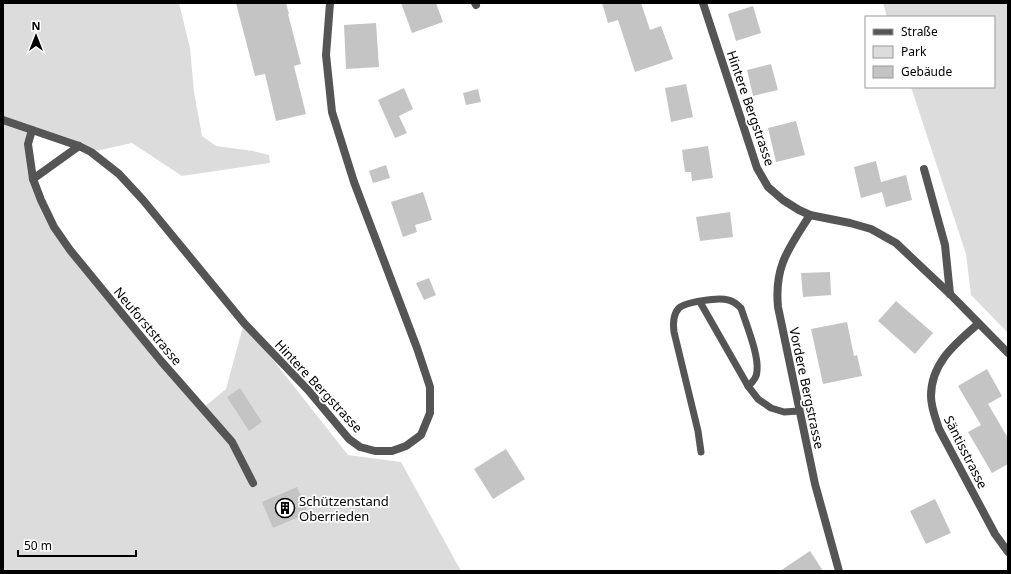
<svg xmlns="http://www.w3.org/2000/svg" width="1011" height="574" font-family="'Noto Sans',sans-serif">
	<style>
		.green { fill: #dcdcdc }
		.building { fill: #c4c4c4 }
		.lines { fill: none; stroke-linecap: round; stroke-linejoin: round }
		.service { stroke: #555; stroke-width: 7 }
		.minor { stroke: #555; stroke-width: 8 }
		.labels { text-anchor: middle; dominant-baseline: central; stroke-width: 3.5; stroke-linejoin: round; paint-order: stroke }
		.street-label { font-size: 13px; fill: #000; stroke: #fff }
		.poi-label { font-size: 13px; fill: #000; stroke: #fff; text-anchor: start }
	</style>
	<rect width="100%" height="100%" fill="#fff"/>
	<g class="green">
		<polygon points="3,3 179,3 190,48 194,92 202,136 216,146 253,151 269,155 270,163 182,176 132,143 91,152 32,130 28,144 33,179 54,227 203,408 226,389 244,323 348,455 401,462 461,571 3,571"/>
		<polygon points="883,3 1008,3 1008,333 971,295 966,254 911,87 994,87 994,17 887,17"/>
	</g>
	<g class="building">
		<polygon points="236,3 286,3 289,14 288,14 301,64 294,66 306,114 276,121 265,74 255,76"/>
		<polygon points="401,3 436,3 443,22 412,33"/>
		<polygon points="602,3 641,3 650,30 661,26 673,59 635,72 618,20 608,23"/>
		<polygon points="753,6 761,33 736,41 728,14"/>
		<polygon points="376,23 379,67 346,69 344,25"/>
		<polygon points="771,64 778,90 753,96 747,70"/>
		<polygon points="686,84 693,117 671,122 665,88"/>
		<polygon points="404,88 413,109 399,116 407,133 395,138 378,100"/>
		<polygon points="478,89 481,102 466,105 463,93"/>
		<polygon points="796,121 805,155 776,162 768,128"/>
		<polygon points="708,146 713,178 692,181 691,172 685,172 682,150"/>
		<polygon points="876,161 881,182 906,175 912,200 886,207 882,192 861,198 854,167"/>
		<polygon points="386,165 390,178 373,183 369,171"/>
		<polygon points="423,192 432,220 415,225 417,232 403,237 391,202"/>
		<polygon points="730,212 733,237 700,241 696,217"/>
		<polygon points="830,272 831,295 803,297 801,273"/>
		<polygon points="429,278 436,295 424,300 416,283"/>
		<polygon points="896,301 933,333 915,354 878,321"/>
		<polygon points="847,322 854,356 857,355 862,376 823,384 811,329"/>
		<polygon points="987,369 1002,396 988,404 1008,438 1008,464 992,473 968,432 981,425 958,386"/>
		<polygon points="240,388 262,422 249,431 227,397"/>
		<polygon points="506,449 525,479 493,499 474,469"/>
		<polygon points="297,487 308,513 273,528 262,502"/>
		<polygon points="935,499 951,533 926,544 910,511"/>
		<polygon points="810,551 823,571 780,571"/>
	</g>
	<g class="lines">
		<g class="service">
			<polyline points="700,302 748,386 758,399 771,408 784,412 799,411"/>
			<path d="M701 452 698 431 674 332C673 324 673 314 679 308 685 302 719 297 728 300 734 301 736 304 741 308 746 324 759 355 757 371 757 378 753 382 748 386"/>
		</g>
		<g class="minor">
			<polyline points="475,3 476,5"/>
			<polyline points="703,3 757,168 768,187 783,200 799,210 810,215 850,223 871,229 896,243 950,294 1008,353"/>
			<polyline points="3,120 79,146 91,152 119,174 143,200 244,323 308,390 349,439 360,447 375,451 392,451 406,446 421,435 430,413 430,387 417,348 354,182 332,112 326,55 330,3"/>
			<polyline points="32,130 28,144 33,179 41,200 54,227 70,250 161,361 232,442 253,483"/>
			<polyline points="924,169 945,245 950,294"/>
			<polyline points="33,179 79,146"/>
			<path d="M810 215C789 248 774 266 778 307L815 484 839 571"/>
			<path d="M978 324C955 344 931 363 931 396 931 408 936 419 939 429L995 534 1008 552"/>
		</g>
	</g>
	<defs>
		<symbol id="building-ring" viewBox="-11 -11 22 22"><circle r="9.5" fill="#fff" stroke="#000" stroke-width="1.5"/><path d="M-4-6H4V6H1V3H-1V6H-4ZM-2.5-4.3h1.7v1.8h-1.7ZM.8-4.3h1.7v1.8H.8ZM-2.5-1h1.7V.8h-1.7ZM.8-1h1.7V.8H.8Z" fill="#000"/></symbol>
	</defs>
	<g fill-rule="evenodd">
		<use href="#building-ring" x="274" y="497" width="22" height="22"/>
	</g>
	<g class="labels">
		<g class="street-label">
			<text transform="translate(751 108) rotate(71)">Hintere Bergstrasse</text>
			<text transform="translate(148 326) rotate(50)">Neuforststrasse</text>
			<text transform="translate(319 386) rotate(47)">Hintere Bergstrasse</text>
			<text transform="translate(807 388) rotate(78)">Vordere Bergstrasse</text>
			<text transform="translate(966 452) rotate(63)">Säntisstrasse</text>
		</g>
		<g class="poi-label">
			<text x="299" y="501">Schützenstand<tspan x="299" dy="15">Oberrieden</tspan></text>
		</g>
	</g>
	<rect width="1011" height="574" fill="none" stroke="#000000" stroke-width="8"/>
	<rect x="865" y="16" width="130" height="72" fill="#ffffff" stroke="#999999"/>
	<rect x="873" y="29" width="20" height="6" fill="#555555" stroke="#999999"/>
	<text x="901" y="36" font-size="12" fill="#000000">Straße</text>
	<rect x="873" y="46" width="20" height="12" fill="#dcdcdc" stroke="#999999"/>
	<text x="901" y="56" font-size="12" fill="#000000">Park</text>
	<rect x="873" y="66" width="20" height="12" fill="#c4c4c4" stroke="#999999"/>
	<text x="901" y="76" font-size="12" fill="#000000">Gebäude</text>
	<g transform="translate(36 36)" stroke="#ffffff" stroke-width="3" paint-order="stroke">
	<path d="M0-3L7 15L0 10L-7 15Z" fill="#000000"/>
	<text y="-6" font-size="11" font-weight="bold" text-anchor="middle" fill="#000000">N</text>
	</g>
	<path d="M18 550v6h118v-6" fill="none" stroke="#000000" stroke-width="2"/>
	<text x="24" y="550" font-size="12" fill="#000000" stroke="#ffffff" stroke-width="3" paint-order="stroke">50 m</text>
</svg>
